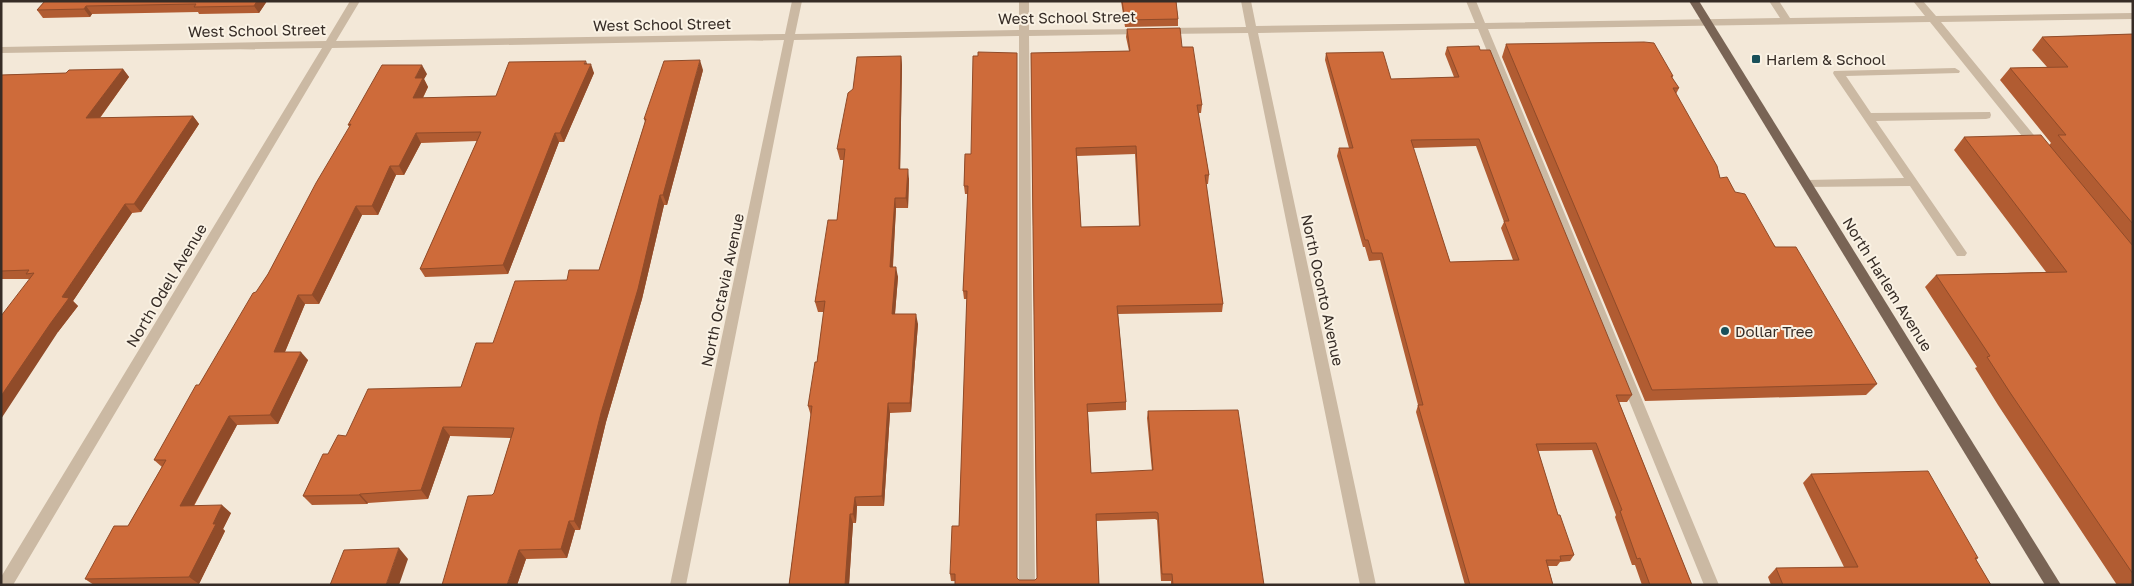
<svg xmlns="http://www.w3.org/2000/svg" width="2134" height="586" viewBox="0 0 2134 586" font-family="'Golos Text',sans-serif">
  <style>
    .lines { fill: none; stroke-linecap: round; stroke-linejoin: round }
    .minor { fill: #cbb9a3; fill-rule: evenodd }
    .major { fill: #796455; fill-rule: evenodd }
    .wall { fill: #b15c32; fill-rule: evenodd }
    .shaded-wall { fill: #904b29 }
    .building { fill: #ce6b3a; stroke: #904b29; fill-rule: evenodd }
    .poi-dot { fill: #19505a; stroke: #faf2e4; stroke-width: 2 }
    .labels { text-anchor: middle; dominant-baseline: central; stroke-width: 4; stroke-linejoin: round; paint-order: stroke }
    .street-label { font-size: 15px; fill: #362c26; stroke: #faf2e4 }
    .poi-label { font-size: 15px; fill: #362c26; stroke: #faf2e4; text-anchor: start }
  </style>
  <rect width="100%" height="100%" fill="#f3e8d8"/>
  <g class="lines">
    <!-- minor -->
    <path class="minor" d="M350,1H360L336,41L785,34L792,1H802L795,34L1019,30V1H1029V30L1148,29L1149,31L1144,34L1029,36L1035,585H1019V36L794,40L686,585H670L784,40L332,48L13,585H1V577L322,48L1,53V47L326,41Z
      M1241,1H1251L1256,26L1475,23L1466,1H1476L1485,23L1780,18L1769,1H1779L1790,18L1925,16L1913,1H1923L1936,16L2133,13V19L1941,22L2042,145L2044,148L2038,152L2034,151L1930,22L1488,29L1719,585H1704L1478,29L1258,33L1376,585H1360L1248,33L1164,34L1159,31L1164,28L1246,27Z
      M1955,68L1960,71L1959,73L1846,76L1871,113L1990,112L1991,115L1990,118L1986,119L1876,121L1965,250L1967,253L1965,256H1957L1910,186L1803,187L1801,184L1807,180L1904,178L1834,75L1833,73L1834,71Z"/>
    <!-- major -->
    <path class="major" d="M1689,1H1699L2061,585H2045Z"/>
  </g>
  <!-- wall -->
  <path class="wall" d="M45,1H267L259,13L199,14L198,12L92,14L90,17L43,18L37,10Z
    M1121,1H1176L1178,19V26L1125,27Z
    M1127,29L1182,47L1202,105L1201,113H1198L1209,175L1208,184H1206L1223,304L1222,312L1118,314L1126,402V410L1088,412L1091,473L1152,471L1147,418L1148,411L1264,585H1171V581H1161L1157,520L1155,519L1096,521L1099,585L951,581L950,574L959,526L967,299H964L963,291L968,194H965L964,186L965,154L1017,579L1019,580H1035L1037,578L1031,53L1129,51L1126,37ZM1135,154L1139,226L1081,227L1077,156Z
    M2133,34V585H2117L1998,405L1975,368L1977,367L1925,287L1936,275L2046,272L1954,150L1964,137L2049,145L2051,143L2000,80L2010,68L2047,67L2032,50L2042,37Z
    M1506,44L1673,76L1672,78L1679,88L1676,94L1720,178L1735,192L1877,384L1866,395L1645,401L1502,57Z
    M1447,47L1632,395L1627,402H1619L1692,585H1642L1635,565H1632L1615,517L1616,515L1592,450L1538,451L1558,515L1574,555L1570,561L1560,562L1557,566H1548L1553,585H1465L1416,412L1418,405L1380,260L1369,261L1365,247H1363L1337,156L1339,148H1349L1325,60L1326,53L1391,79L1454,77L1445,54ZM1476,146L1504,222L1501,228L1513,260L1450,262L1413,148Z
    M901,56L902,66L900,169L909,179L908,208H896L893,267L898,277L895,314L918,324L911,412L890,413L884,506H857L856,523H853L849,585H789L811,416L808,406L817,362L824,312H818L815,302L837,220L844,160H840L837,149Z
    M587,64L594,73L564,142H559L508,274L425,277L420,269L477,141L421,143L404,175H396L378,215H362L319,304H305L285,352L308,360L278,424L237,425L194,506L231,513L223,529L225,531L199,584L94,585L85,579L128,526L162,467L154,460L199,385L268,274L350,128L348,125L427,74L424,79L428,87L423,98L496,96Z
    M123,69L129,77L100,118L193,116L199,124L141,212L132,213L73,301L78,306L58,332L29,279H1V75L66,73Z
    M703,70L667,205H664L642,299L606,422L580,530H575L567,558L526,559L517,585L492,495L494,493L511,438L450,436L428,499L368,503L367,504L312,505L303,496L328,454L346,436L461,387L493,343L567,280L599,270L645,122L644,119Z
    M1811,474L1978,558L1976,560L1991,585H1771L1768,577L1776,568L1844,567L1803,483Z"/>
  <!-- shaded-wall -->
  <path class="shaded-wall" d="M257,1H267L259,13L254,6Z
    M86,6L92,14L90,17L84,9Z
    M901,56L902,66L900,179L899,169Z
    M700,60L703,70L667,205L663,195Z
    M586,61L589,69L591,64L594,73L564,142L560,133Z
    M422,65L427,74L424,79L428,87L418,107L413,98L415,78Z
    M123,69L129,77L93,127L86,118Z
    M193,116L199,124L141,212L134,204Z
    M416,133L421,143L404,175L399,166Z
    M555,133L559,142L508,274L503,265Z
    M390,166L396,175L378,215L372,206Z
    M908,169L909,179L908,208L906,198Z
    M660,195L664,205L642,299L606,422L580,530L574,521L601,413Z
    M895,198L896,208L892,277L890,267Z
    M125,204L132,213L73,301L78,306L58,332L1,419V396L62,297Z
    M356,206L362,215L319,304L312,295Z
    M896,267L898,277L894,325L892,314Z
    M298,295L305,304L281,361L274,352Z
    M916,314L918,324L911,412L910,403Z
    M301,352L308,360L278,424L270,415Z
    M888,403L890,413L884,506L882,496Z
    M229,416L237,425L189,514L180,506Z
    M443,427L450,436L428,499L421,490Z
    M360,494L368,503L367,504L359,495Z
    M855,497L857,506L856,523L853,514Z
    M222,505L231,513L223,529L225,531L199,584L189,577L213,524Z
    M850,514L853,523L849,585H845Z
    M569,521L575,530L567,558L561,549Z
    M399,548L408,559L399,585H386Z
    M519,550L526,559L517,585H507Z"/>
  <!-- building -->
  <path class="building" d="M45,1H257L254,6L194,7L196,4L86,6L84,9L37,10Z
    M1122,1H1176L1178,19L1125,20Z
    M1180,28L1182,47H1193L1202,105H1197L1209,175H1205L1223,304L1117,306L1126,402L1087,404L1091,473L1153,470L1148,411L1238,410L1264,585H1173L1172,574H1162L1158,513L1156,512L1096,514L1099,585H955V574H950L952,526H959L967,291H963L968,186H964L965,154H971L973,56H978V52L1017,53V578L1019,580H1035L1037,578L1031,53L1130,51L1127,29ZM1136,146L1140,226L1081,227L1076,148Z
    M2133,34V224L2058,135H2066L2010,68L2068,67L2042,37Z
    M1644,42L1654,43L1673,76H1671L1679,88H1673L1717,166L1720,178L1727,177L1735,192L1745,194L1775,247H1796L1877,384L1652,390L1506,44Z
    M1479,46L1480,50H1490L1632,395H1616L1692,585H1650L1640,558L1637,559L1620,511L1622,510L1596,443L1536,444L1558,515H1560L1574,555L1560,556L1561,560H1546L1553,585H1470L1418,405H1423L1382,253H1372L1368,240H1365L1339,148H1353L1326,53L1383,52L1391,79L1459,77L1447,47ZM1479,139L1509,221H1504L1519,260L1450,262L1411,140Z
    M901,56L899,169H908L906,198H895L890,267H896L892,314H916L910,403H888L882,496L855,497L853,514H850L845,585H789L812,406H808L815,362H817L825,301L815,302L828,220H837L845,149H837L848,93L853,89L857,57Z
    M700,60L663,195H660L638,289L601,413L574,521H569L561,549L519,550L507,585H442L468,496L492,495L494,493L514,428L443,427L421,490L360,494L359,495L303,496L323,454H328L338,435L346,436L368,389L461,387L476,343H493L515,281L567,280L569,270H599L646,119H644L664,61Z
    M586,61L584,64H591L560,133H555L503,265L420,269L481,132L416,133L399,166H390L372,206H356L312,295H298L274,352H301L270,415L229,416L180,506L222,505L213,524H216L189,577L85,579L114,526H128L166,460H154L196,385H199L253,293L256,292L268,274L316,183L351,124L348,125L382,65H422L415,78H423L413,98L496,96L509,62Z
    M123,69L86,118L193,116L134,204H125L62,297L69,298L50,324L1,396V316L34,273L26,274L29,270L1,271V75L66,73L69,70Z
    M2041,135L2133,246V574L2011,394L1987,357L1990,356L1936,275L2067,272L1964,137Z
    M1928,471L1978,558H1975L1991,585H1783L1776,568L1858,567L1811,474Z
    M399,548L386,585H330L344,550Z"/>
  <!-- markers -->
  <g class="poi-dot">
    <rect x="1751" y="54" width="10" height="10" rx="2.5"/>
    <circle cx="1725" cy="331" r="5"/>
  </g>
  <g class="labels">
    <!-- street labels -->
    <g class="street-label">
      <text transform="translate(1067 17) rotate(-1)">West School Street</text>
      <text transform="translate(662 24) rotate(-1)">West School Street</text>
      <text transform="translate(257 30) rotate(-1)">West School Street</text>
      <text transform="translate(1888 284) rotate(58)">North Harlem Avenue</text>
      <text transform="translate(166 285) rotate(-59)">North Odell Avenue</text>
      <text transform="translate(722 290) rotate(-78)">North Octavia Avenue</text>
      <text transform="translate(1323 290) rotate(78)">North Oconto Avenue</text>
    </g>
    <!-- poi labels -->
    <g class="poi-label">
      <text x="1766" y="59">Harlem &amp; School</text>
      <text x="1735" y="331">Dollar Tree</text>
    </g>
  </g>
  <!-- border -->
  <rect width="2134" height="586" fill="none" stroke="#362c26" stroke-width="5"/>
</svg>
